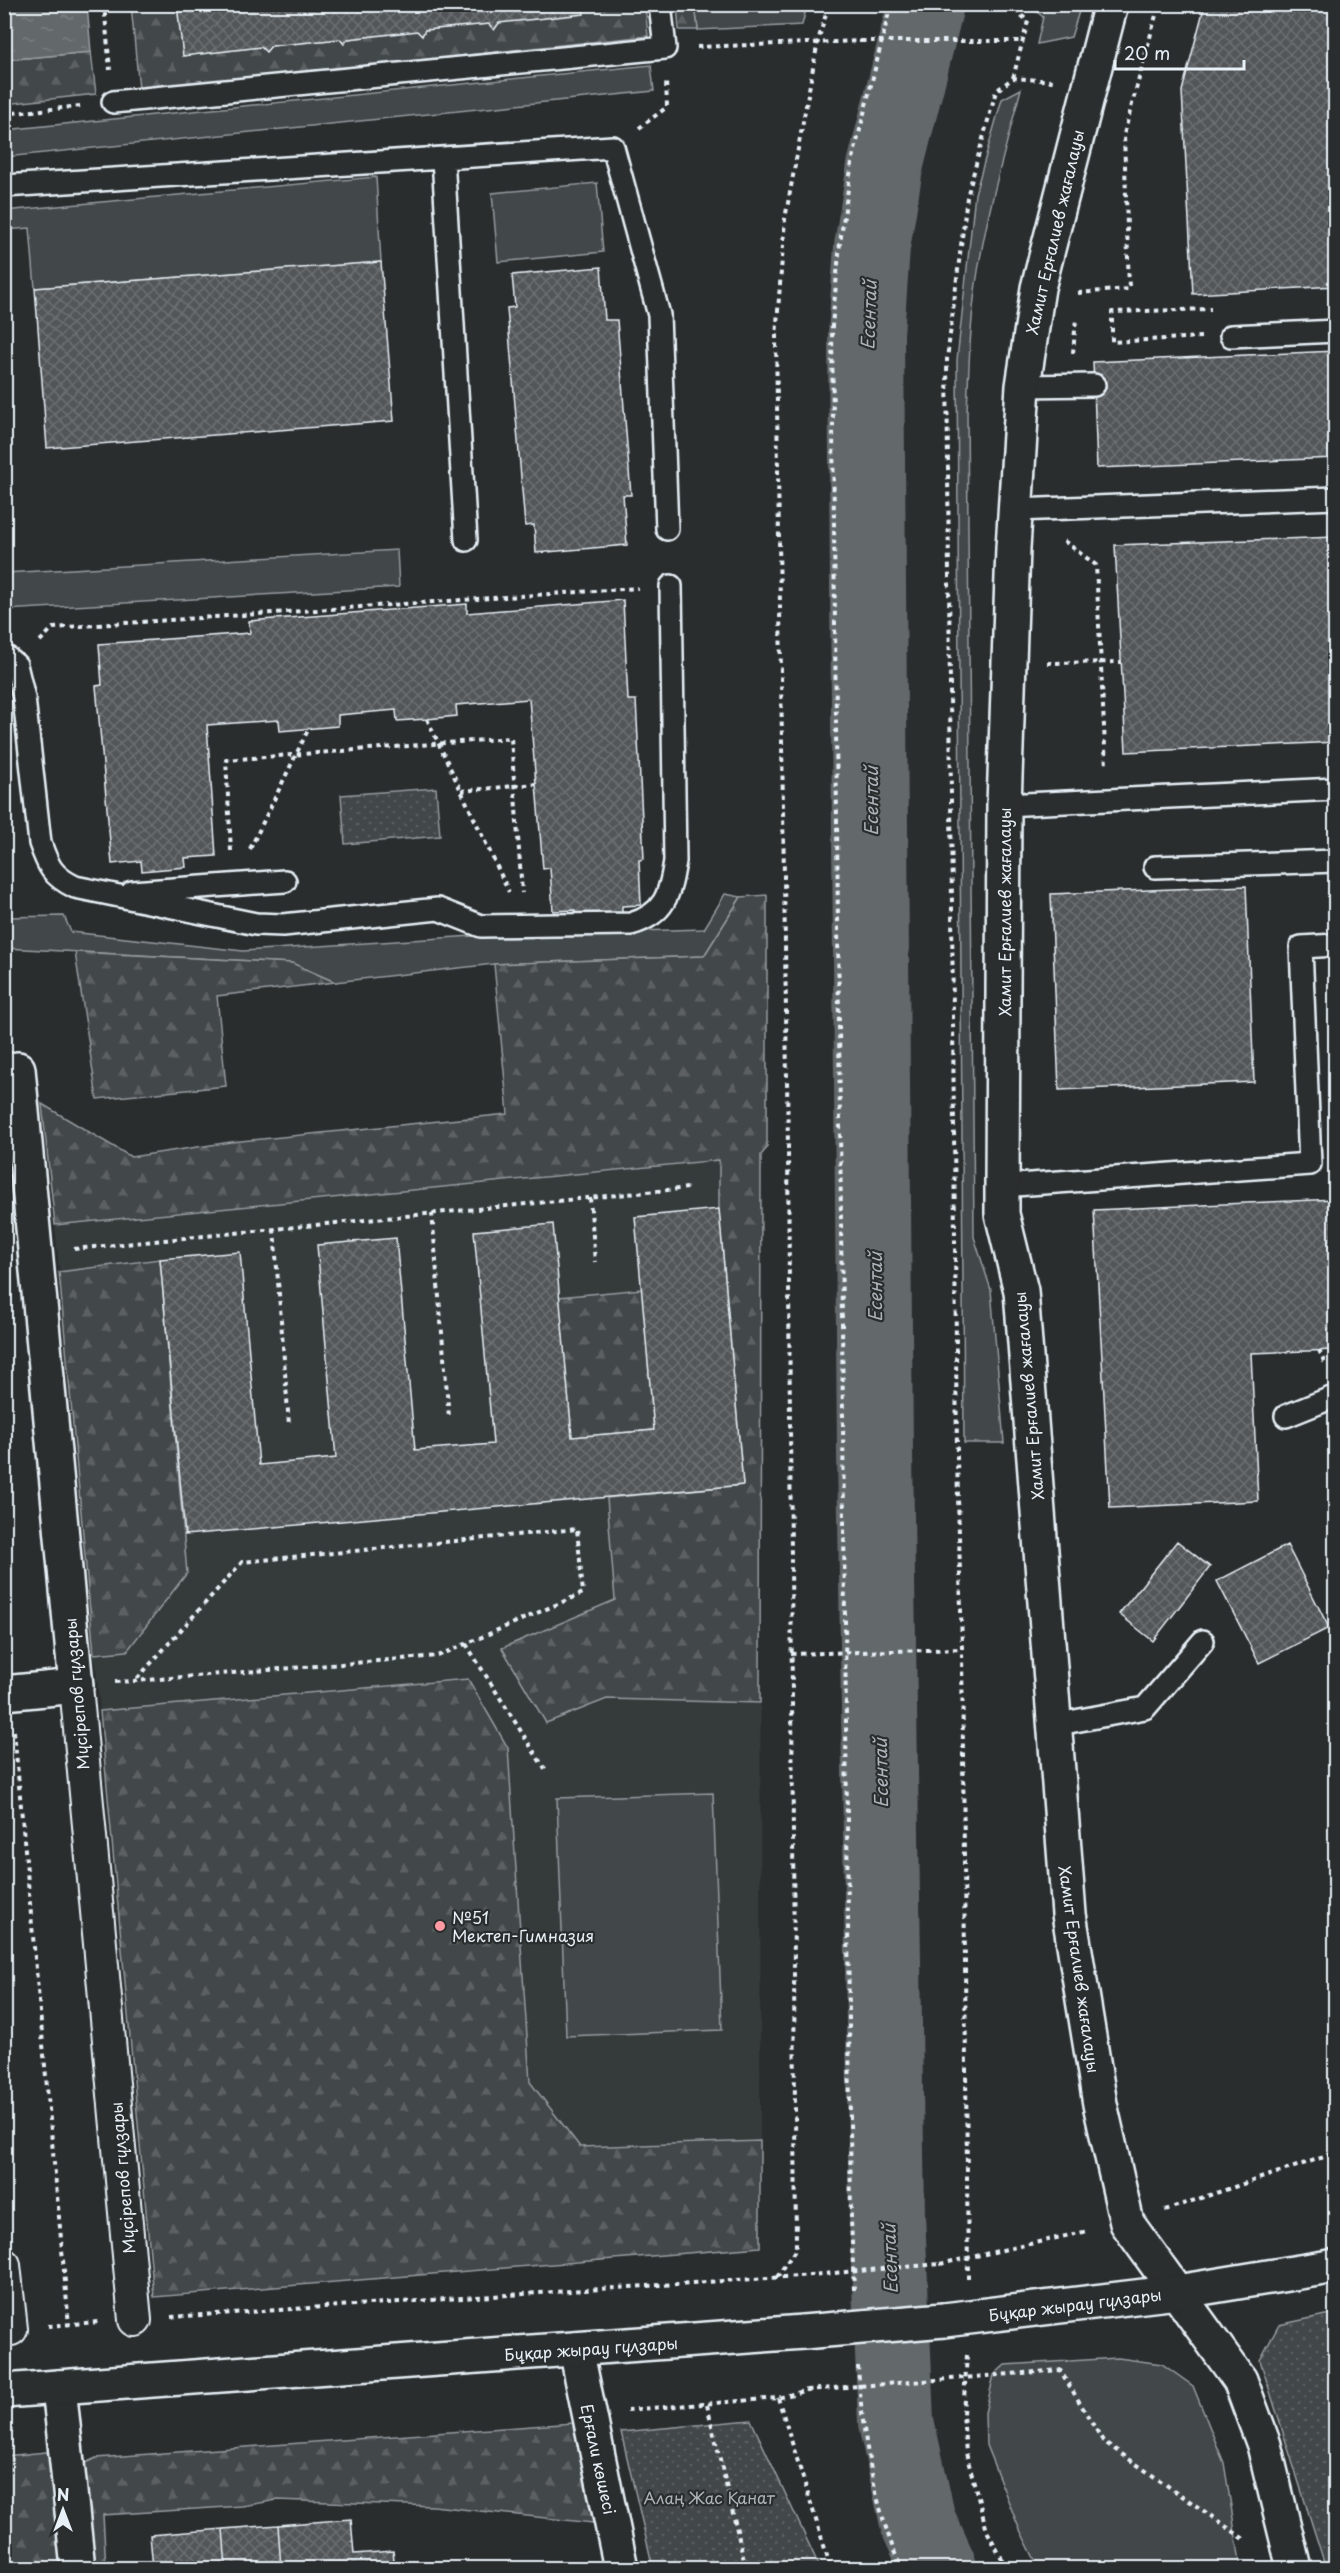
<svg xmlns="http://www.w3.org/2000/svg" width="1340" height="2573" viewBox="0 0 1340 2573" font-family="'Playpen Sans',sans-serif">
  <style>
    .built { fill: #363a3b }
    .green { fill: #424648; stroke: #959ca0; stroke-width: 1.5 }
    .forest { fill: url(#forest-firs); stroke: #959ca0; stroke-width: 1.5 }
    .park { fill: url(#park-dots); stroke: #959ca0; stroke-width: 1.5 }
    .water { fill: url(#water-ripples); stroke: #989fa3; stroke-width: 1.5 }
    .lines { fill: none; stroke-linecap: round; stroke-linejoin: round }
    .river { stroke: #63686b; stroke-width: 76 }
    .building { fill: url(#building-cross-hatch); stroke: #e8f1f8; stroke-width: 1.5 }
    .service-casing { stroke: #e8f1f8; stroke-width: 26 }
    .pedestrian-casing { stroke: #e8f1f8; stroke-width: 36 }
    .minor-casing { stroke: #e8f1f8; stroke-width: 38 }
    .tertiary-casing { stroke: #e8f1f8; stroke-width: 38 }
    .path { stroke: #e8f1f8; stroke-width: 4; stroke-dasharray: 4.5 4.5; stroke-linecap: butt }
    .service { stroke: #2a2d2e; stroke-width: 21 }
    .pedestrian { stroke: #2a2d2e; stroke-width: 32 }
    .minor { stroke: #2a2d2e; stroke-width: 33 }
    .tertiary { stroke: #2a2d2e; stroke-width: 33 }
    .tertiary-bridge-casing { stroke: #e8f1f8; stroke-width: 38; stroke-linecap: butt }
    .path-bridge { stroke: #e8f1f8; stroke-width: 4; stroke-dasharray: 4.5 4.5; stroke-linecap: butt }
    .tertiary-bridge { stroke: #2a2d2e; stroke-width: 33 }
    .poi-dot { fill: #ff9aa2; stroke: #2a2d2e; stroke-width: 2 }
    .labels { text-anchor: middle; dominant-baseline: central; stroke-width: 4.5; stroke-linejoin: round; paint-order: stroke }
    .street-label { font-size: 16px; fill: #e8f1f8; stroke: #2a2d2e }
    .poi-label { font-size: 16px; fill: #e8f1f8; stroke: #2a2d2e; text-anchor: start }
    .park-label { font-size: 16px; fill: #aeb5ba; stroke: #2a2d2e }
    .water-label { font-size: 18px; font-style: italic; fill: #acb3b9; stroke: #2a2d2e }
  </style>
  <defs>
    <pattern id="forest-firs" width="22" height="20" patternUnits="userSpaceOnUse" patternTransform="scale(1.5)"><rect width="22" height="20" fill="#424648"/><path d="M5 1l3.5 6h-7zM16 11l3.5 6h-7z" fill="#5d6163"/></pattern>
    <pattern id="park-dots" width="8" height="8" patternUnits="userSpaceOnUse" patternTransform="scale(1.5)"><rect width="8" height="8" fill="#424648"/><path d="M2 2h.1M6 6h.1" fill="none" stroke="#5d6163" stroke-width="1.8" stroke-linecap="round"/></pattern>
    <pattern id="water-ripples" width="26" height="14" patternUnits="userSpaceOnUse" patternTransform="scale(1.5)"><rect width="26" height="14" fill="#63686b"/><path d="M2 4q2-2 4 0t4 0M15 11q2-2 4 0t4 0" fill="none" stroke="#797e81"/></pattern>
    <pattern id="building-cross-hatch" width="8" height="8" patternUnits="userSpaceOnUse" patternTransform="scale(1.5)"><rect width="8" height="8" fill="#535759"/><path d="M0 0l8 8M0 8l8-8" fill="none" stroke="#6c7072"/></pattern>
  </defs>
  <rect width="100%" height="100%" fill="#2a2d2e"/>
  <filter id="ink" filterUnits="userSpaceOnUse"><feTurbulence type="fractalNoise" baseFrequency=".0167" numOctaves="2"/><feDisplacementMap in="SourceGraphic" scale="12" xChannelSelector="R" yChannelSelector="G"/><feConvolveMatrix kernelMatrix="1 2 1 2 8 2 1 2 1" color-interpolation-filters="sRGB"/></filter>
  <g filter="url(#ink)">
    <!-- built -->
    <path class="built" d="M761,1155L760,2247L154,2297L55,1225Z"/>
    <!-- green -->
    <path class="green" d="M695,5H807L802,25L698,30Z
      M1029,5H1081L1071,37L1037,44L1043,17Z
      M651,65L654,91L5,157V130Z
      M1021,89C1005,149 988,209 978,271C970,318 969,365 967,412L974,1237L991,1290L1004,1443H964L957,360L975,194L1002,99Z
      M376,177L381,262L35,288L30,228L5,230L4,211Z
      M597,183L603,252L498,262L492,193Z
      M397,550L399,587L5,610V573Z
      M725,894L741,897L704,956L494,964L335,982L291,963L5,948L4,917L64,916L71,932L243,951L473,936L704,929Z
      M713,1793L722,2030L566,2036L557,1798Z
      M1118,2358L1162,2364L1193,2386L1224,2463L1241,2568H1039L1019,2528L986,2445L985,2413L994,2375L1005,2365Z"/>
    <!-- forest -->
    <path class="forest" d="M583,4L645,5L648,36L139,89L131,5H177L183,56L261,47L266,52L271,46L340,39L344,44L348,39L417,31L422,36L425,30L489,24L494,30L499,23Z
      M677,5H695L698,30H679Z
      M91,52L96,94L5,104V60Z
      M767,895V1148L761,1155L760,1703L607,1699L546,1723L502,1648L615,1600L607,1498L743,1485L719,1209V1160L55,1225L42,1104L131,1157L231,1142L508,1114L494,964L704,956L741,897Z
      M75,952L292,963L335,982L217,996L226,1086L97,1099Z
      M160,1259L187,1573L127,1651L94,1654L59,1272Z
      M642,1289L654,1430L572,1437L559,1297Z
      M468,1679L508,1748L530,2082L580,2147L760,2141V2247L154,2297L100,1711Z
      M573,2423L593,2523L433,2506L277,2500L242,2506L103,2515L106,2568H93L83,2464L96,2458Z
      M67,2450L78,2568H5V2456Z"/>
    <!-- park -->
    <path class="park" d="M436,788L440,836L345,844L341,795Z
      M1335,2313L1336,2568H1326L1260,2360L1279,2325Z
      M751,2420L820,2568H653L621,2432Z"/>
    <!-- water -->
    <path class="water" d="M5,4L87,5L91,52L5,60Z"/>
    <g class="lines">
      <!-- river -->
      <path class="river" d="M926,4L885,167L872,247L866,334L875,1453L887,2215L896,2422L918,2522L939,2568"/>
    </g>
    <!-- building -->
    <path class="building" d="M177,4H583L584,14L499,23L494,30L489,24L425,30L422,36L417,31L348,39L344,44L340,39L271,46L266,52L261,47L183,56Z
      M1205,4H1336V286L1193,294L1182,91Z
      M381,262L394,421L47,448L35,288Z
      M601,267L605,320H617L631,495H623L627,545L536,553L534,525L525,526L507,308L515,307L512,275Z
      M1336,351V458L1097,468L1093,362Z
      M1336,537V742L1126,752L1115,545Z
      M623,600L628,700H636L644,859L639,860L641,905L622,906V914L576,917L575,910L553,911L550,868L543,869L529,699L456,705L457,716L427,719L397,721L396,710L338,715V726L280,731L279,720L207,725L216,856L185,858L186,867L142,871L141,861L112,864L96,686L102,685L99,644L250,633L249,621L467,604V613Z
      M1246,886L1254,1082L1059,1090L1051,894Z
      M1331,963H1336V1055Z
      M1336,1199V1350L1251,1353L1258,1501L1110,1508L1094,1210Z
      M719,1209L743,1485L185,1535L160,1259L240,1252L259,1465L336,1458L317,1245L396,1238L415,1450L493,1444L474,1231L553,1224L572,1437L654,1430L635,1217Z
      M1177,1541L1210,1567L1153,1641L1119,1614Z
      M1287,1545L1329,1628L1259,1663L1217,1581Z
      M351,2519L354,2554L393,2551L395,2568H281L278,2525Z
      M278,2525L281,2568H226L223,2529Z
      M223,2529L226,2568H153L150,2535Z"/>
    <g class="lines">
      <defs>
        <path id="service" d="M113,102L665,48L660,4
          M443,158L466,540
          M4,186L613,147L659,315L667,529
          M1231,336L1336,331
          M1023,386L1094,385
          M1015,510L1336,498
          M4,655L16,665L24,698L40,843C48,866 52,876 75,887L256,924L283,925L438,909L481,926L631,924C665,914 670,894 675,861L671,586
          M1004,805L1336,789
          M1155,867L1336,861
          M132,892L285,881
          M1002,1186L1310,1164L1301,947L1336,945
          M1286,1416L1336,1396
          M1053,1725L1145,1708L1203,1641"/>
        <path id="pedestrian" d="M76,1686L135,2320
          M4,2265L11,2329"/>
        <path id="minor" d="M1111,4L1038,288L1023,386L1013,548L1004,805L1002,1186V1214L1021,1291L1069,1914L1100,2104L1127,2223L1240,2380L1264,2445L1294,2568
          M4,1693L76,1686L18,1069
          M576,2349L621,2568
          M59,2387L78,2568"/>
        <path id="tertiary" d="M944,2320L1177,2292L1336,2266
          M4,2391L803,2332"/>
      </defs>
      <!-- service casing -->
      <use href="#service" class="service-casing"/>
      <!-- pedestrian casing -->
      <use href="#pedestrian" class="pedestrian-casing"/>
      <!-- minor casing -->
      <use href="#minor" class="minor-casing"/>
      <!-- tertiary casing -->
      <use href="#tertiary" class="tertiary-casing"/>
      <!-- path -->
      <path class="path" d="M104,4L110,70
        M697,47L861,41
        M1013,78L1028,21L1015,10L1017,4
        M4,114L81,106
        M639,128L667,107L666,80
        M1078,293L1129,289L1124,134L1159,4
        M1201,337L1112,342V312L1211,309
        M1073,353L1076,319
        M1064,541L1096,565L1106,767
        M40,641L53,628L638,588
        M1047,663L1121,662
        M427,719L509,892
        M461,791L536,784
        M250,849L309,728
        M231,851L226,760L511,738L522,893
        M590,1198L595,1262
        M432,1213L449,1417
        M274,1229L289,1425
        M74,1249L688,1188
        M1319,1350L1326,1366
        M4,1634L7,1655
        M466,1644L546,1771
        M115,1682L135,1681L438,1656L583,1593L577,1529L242,1562L135,1681
        M14,1731L69,2325
        M1165,2210L1336,2153
        M940,2264L1088,2231
        M777,2277L796,2249L788,1147L776,337L785,219L818,41L829,4
        M968,2279L962,1649L957,1459L947,359L967,197L996,91L1013,78L1053,81
        M854,2290L851,2220L832,326L840,243L852,162L891,4
        M171,2317L799,2276
        M48,2326L98,2322
        M967,2355L963,2414L966,2453L987,2531L1007,2568
        M858,2366C862,2434 874,2506 901,2568
        M950,2379L1060,2370L1103,2441L1247,2541
        M778,2398L831,2568
        M707,2405L746,2568
        M627,2410L778,2398L807,2390"/>
      <!-- service -->
      <use href="#service" class="service"/>
      <!-- pedestrian -->
      <use href="#pedestrian" class="pedestrian"/>
      <!-- minor -->
      <use href="#minor" class="minor"/>
      <!-- tertiary -->
      <use href="#tertiary" class="tertiary"/>
      <defs>
        <path id="tertiary-bridge" d="M803,2332L944,2320"/>
      </defs>
      <!-- tertiary-bridge casing -->
      <use href="#tertiary-bridge" class="tertiary-bridge-casing"/>
      <!-- path-bridge -->
      <path class="path-bridge" d="M861,41H1023
        M791,1654L962,1649
        M799,2276L940,2264
        M807,2390L950,2379"/>
      <!-- tertiary-bridge -->
      <use href="#tertiary-bridge" class="tertiary-bridge"/>
    </g>
  </g>
  <!-- markers -->
  <circle class="poi-dot" cx="440" cy="1926" r="6"/>
  <g class="labels">
    <!-- street labels -->
    <g class="street-label">
      <text transform="translate(1054 232) rotate(-77)">Хамит Ерғалиев жағалауы</text>
      <text transform="translate(1004 912) rotate(-90)">Хамит Ерғалиев жағалауы</text>
      <text transform="translate(1028 1396) rotate(-95)">Хамит Ерғалиев жағалауы</text>
      <text transform="translate(76 1694) rotate(-95)">Мүсірепов гүлзары</text>
      <text transform="translate(1080 1969) rotate(82)">Хамит Ерғалиев жағалауы</text>
      <text transform="translate(122 2178) rotate(-95)">Мүсірепов гүлзары</text>
      <text transform="translate(1075 2304) rotate(-7)">Бұқар жырау гүлзары</text>
      <text transform="translate(591 2348) rotate(-4)">Бұқар жырау гүлзары</text>
      <text transform="translate(599 2459) rotate(78)">Ерғали көшесі</text>
    </g>
    <!-- poi labels -->
    <g class="poi-label">
      <text x="452" y="1917">№51<tspan x="452" dy="18">Мектеп-Гимназия</tspan></text>
    </g>
    <!-- park labels -->
    <g class="park-label">
      <text x="709" y="2497">Алаң Жас Қанат</text>
    </g>
    <!-- water labels -->
    <g class="water-label">
      <text transform="translate(868 315) rotate(-88)">Есентай</text>
      <text transform="translate(870 801) rotate(-90)">Есентай</text>
      <text transform="translate(874 1287) rotate(-90)">Есентай</text>
      <text transform="translate(880 1773) rotate(-91)">Есентай</text>
      <text transform="translate(889 2259) rotate(-92)">Есентай</text>
    </g>
  </g>
  <!-- margin -->
  <rect width="1340" height="2573" fill="none" stroke="#2a2d2e" stroke-width="24"/>
  <rect x="12" y="12" width="1316" height="2549" fill="none" stroke="#e8f1f8" stroke-width="2" filter="url(#ink)"/>
  <!-- north arrow -->
  <g transform="translate(63 2510)" stroke="#2a2d2e" stroke-width="4.5" paint-order="stroke">
  <path d="M0-4.5L10 22L0 15L-10 22Z" fill="#e8f1f8"/>
  <text y="-9" font-size="16" font-weight="bold" text-anchor="middle" fill="#e8f1f8">N</text>
  </g>
  <!-- scale -->
  <path d="M1115 60v9h129v-9" fill="none" stroke="#e8f1f8" stroke-width="3"/>
  <text x="1124" y="60" font-size="18" fill="#e8f1f8" stroke="#2a2d2e" stroke-width="4.5" paint-order="stroke">20 m</text>
</svg>
